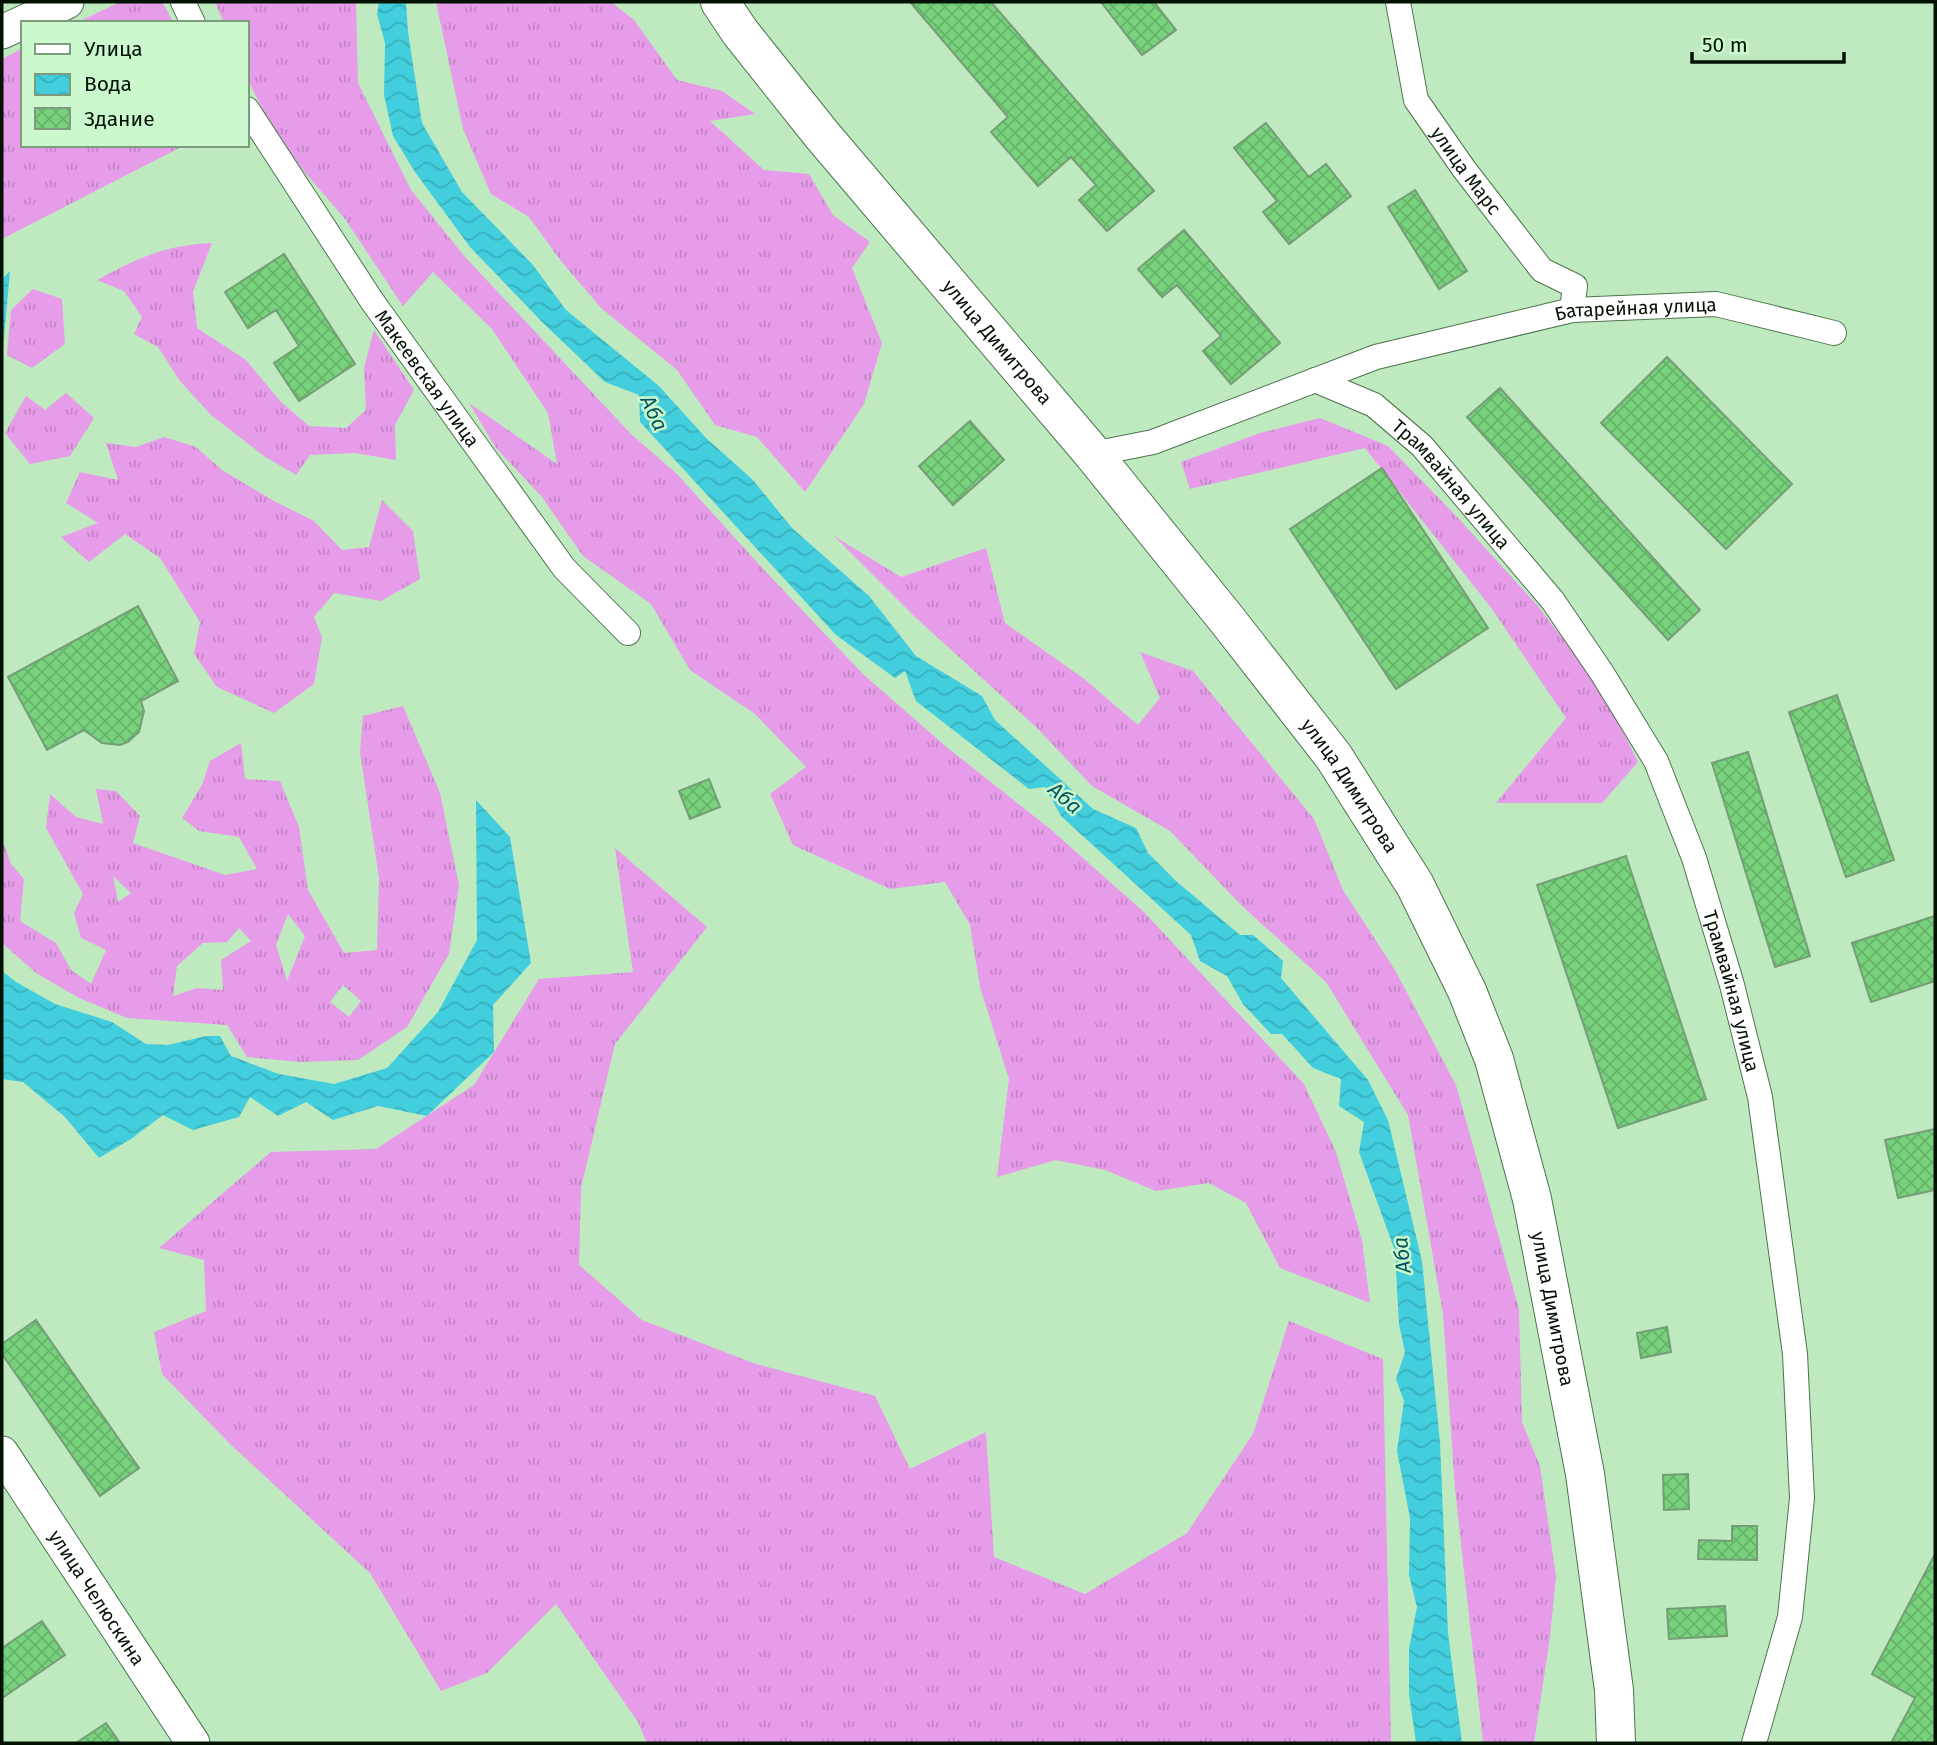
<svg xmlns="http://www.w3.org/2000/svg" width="1937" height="1745" viewBox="0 0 1937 1745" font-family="'Fira Sans',sans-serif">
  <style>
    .grass { fill: url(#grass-tufts); fill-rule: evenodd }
    .water { fill: url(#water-waves) }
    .building { fill: url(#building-cross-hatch); stroke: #759d76; stroke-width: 2 }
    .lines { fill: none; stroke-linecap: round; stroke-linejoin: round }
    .street-casing { stroke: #4c734d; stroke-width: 26 }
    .secondary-casing { stroke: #4c734d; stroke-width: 35 }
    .primary-casing { stroke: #4c734d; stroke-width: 40 }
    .street { stroke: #fff; stroke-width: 24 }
    .secondary { stroke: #fff; stroke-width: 33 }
    .primary { stroke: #fff; stroke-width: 38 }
    .labels { text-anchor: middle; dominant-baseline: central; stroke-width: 5; stroke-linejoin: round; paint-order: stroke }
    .street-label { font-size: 19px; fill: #041204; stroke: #ccf8cd }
    .water-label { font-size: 21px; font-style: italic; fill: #00565e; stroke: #ccf8cd }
  </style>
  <defs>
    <pattern id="grass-tufts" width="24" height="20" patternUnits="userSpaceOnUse" patternTransform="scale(1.75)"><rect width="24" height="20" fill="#e69ce9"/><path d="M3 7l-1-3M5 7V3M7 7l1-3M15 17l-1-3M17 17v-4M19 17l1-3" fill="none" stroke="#c485c6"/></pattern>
    <pattern id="water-waves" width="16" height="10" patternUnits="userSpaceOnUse" patternTransform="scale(1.75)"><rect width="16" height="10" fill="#42cedd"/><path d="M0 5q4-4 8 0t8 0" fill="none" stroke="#38b0bc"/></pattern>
    <pattern id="building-cross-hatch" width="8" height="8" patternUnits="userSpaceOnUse" patternTransform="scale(1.75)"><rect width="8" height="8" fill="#78d27d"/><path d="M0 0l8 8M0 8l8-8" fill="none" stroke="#66b36a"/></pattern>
  </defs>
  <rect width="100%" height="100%" fill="#bfeac0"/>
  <!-- grass -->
  <path class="grass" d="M120,2H162L174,23H76Z
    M215,2H356L358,83L411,190L465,257L631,434L677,474L765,571L863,674L949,749L1049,828L1144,912L1304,1084L1336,1152L1362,1240L1370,1303L1280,1268L1246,1203L1209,1183L1156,1191L1105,1170L1056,1160L997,1177L1009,1079L980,987L970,925L945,882L890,889L793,845L770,794L806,767L755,714L690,670L651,604L583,556L542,497L496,448L469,403L557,464L548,413L492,329L433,272L403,306L345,219L279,142L247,78V23H224Z
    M436,2H611L634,20L677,80L722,91L755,114L710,121L764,170L809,174L833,215L870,242L852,268L882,343L864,404L805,492L757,437L715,425L677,370L601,308L561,261L529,217L491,194L463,129Z
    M23,48V145H185L2,239V59Z
    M212,243L193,292L197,328L246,360L280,401L309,426L346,428L366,410L364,368L374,330L414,390L395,425L396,460L355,453L310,455L296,475L264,456L211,415L180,381L158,347L134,334L142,317L124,291L97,280C138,258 165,245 212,243Z
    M33,289L62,299L65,344L32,368L7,355L11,310Z
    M66,393L94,418L70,456L30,464L5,433L26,396L45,410Z
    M1320,418L1388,446L1458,518L1537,605L1601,688L1638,762L1602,803H1496L1566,718L1492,609L1365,448L1190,489L1181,462L1260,433Z
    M164,437L196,447L222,470L274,501L314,521L342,550L369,547L382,500L413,531L420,579L381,601L334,593L314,617L322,637L314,684L274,713L217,687L194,654L200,622L160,558L125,534L89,562L61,537L98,523L66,503L80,472L118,480L106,443L136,447Z
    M834,536L901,577L986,548L1005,623L1083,678L1138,725L1160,698L1140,652L1193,671L1314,819L1343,890L1395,970L1456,1085L1519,1309L1522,1422L1540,1466L1556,1576L1550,1637L1534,1743H1483L1455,1489L1443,1314L1408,1115L1326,982L1242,906L1170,831L1092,786L1036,727L915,617Z
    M403,706L440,793L459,885L449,954L407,1027L358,1060L300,1062L247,1057L227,1025L127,1018L79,998L36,973L2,943V839L11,864L24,879L20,921L56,943L71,970L91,984L106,950L81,938L74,913L83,894L46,828L50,794L76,817L103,824L96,789L116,791L140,816L133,843L225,875L257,869L239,837L199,831L182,818L202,785L210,761L241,743L245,779L280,781L299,827L308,890L344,953L377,950L379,878L360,752L363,716ZM113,876L131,893L118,902V901ZM288,914L305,936L287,981L276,945ZM239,928L251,941L221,960L223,990L197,988L173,996L177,966L203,943L227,942ZM343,985L361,1001L349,1017L330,1002Z
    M615,848L707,927L615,1044L581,1188L579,1265L642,1320L753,1363L875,1396L910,1469L986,1432L994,1557L1085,1594L1187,1533L1253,1434L1289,1321L1383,1359L1391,1743H647L638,1722L556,1604L487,1673L441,1691L370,1573L230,1444L162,1374L154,1332L206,1311L204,1260L159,1248L271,1152L376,1149L474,1085L539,979L633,972Z"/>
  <!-- water -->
  <path class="water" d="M379,2H406L408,32L422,123L462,192L533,265L566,310L659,386L706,438L753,480L792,528L869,596L916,656L982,696L995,720L1093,809L1136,828L1148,853L1176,881L1240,935H1253L1283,961L1281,978L1368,1080L1388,1120L1422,1261L1440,1442L1448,1633L1462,1743H1416L1409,1694V1649L1417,1607L1409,1575L1410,1518L1397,1451L1404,1401L1396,1379L1405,1352L1399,1324L1395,1251L1359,1152L1364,1122L1339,1106L1341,1079L1313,1068L1282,1034H1271L1243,1004L1227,976L1200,961L1191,935L1061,816L1045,787L1029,789L916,701L905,671L895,678L836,635L640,422L639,395L605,382L544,324L470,247L415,172L393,136L384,95L385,43L377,14Z
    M10,271L2,359V279Z
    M476,800L510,837L531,963L493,1005L494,1052L427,1116L378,1106L333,1120L306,1102L278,1116L250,1097L239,1117L193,1130L163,1115L131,1139L99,1158L65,1117L23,1082L2,1079V971L16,982L55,1004L112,1022L146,1044L168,1045L206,1036H220L231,1056L279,1074L334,1084L387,1068L438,1012L477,940Z"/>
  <!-- building -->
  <path class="building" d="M910,2H991L1154,191L1107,231L1079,200L1096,185L1071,157L1038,186L991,132L1008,117Z
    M1101,2H1154L1176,30L1142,55Z
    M1266,123L1309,177L1326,164L1351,196L1289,244L1263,212L1277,201L1234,148Z
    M1415,190L1467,271L1439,289L1388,207Z
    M1184,230L1280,343L1231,384L1203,351L1221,336L1177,285L1162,297L1138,269Z
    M284,254L355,364L299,401L274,363L299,346L276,310L248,328L225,292Z
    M1667,357L1792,484L1726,549L1601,423Z
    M1500,388L1700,610L1668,640L1467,417Z
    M970,421L1004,460L953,505L919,466Z
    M1382,468L1488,628L1396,689L1290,529Z
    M138,606L178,681L141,701L144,711L139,732L128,742L120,745L102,743L84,730L47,750L8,677Z
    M1837,695L1894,860L1846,877L1789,712Z
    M1748,752L1810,956L1775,967L1712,763Z
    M709,779L720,807L690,819L679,791Z
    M1626,856L1706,1099L1618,1128L1537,885Z
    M1935,916V981L1871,1002L1852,943Z
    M1935,1129V1190L1898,1198L1885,1140Z
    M36,1320L139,1468L100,1496L2,1354V1344Z
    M1667,1327L1671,1352L1641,1358L1637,1333Z
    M1688,1474L1689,1509L1664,1510L1663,1475Z
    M1732,1526H1757V1560L1698,1559L1699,1540L1732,1541Z
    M1935,1554V1743H1891L1915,1698L1872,1674Z
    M1725,1606L1727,1636L1669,1639L1667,1609Z
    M42,1621L65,1655L2,1698V1648Z
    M106,1723L120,1743H76Z"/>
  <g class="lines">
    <defs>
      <g id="street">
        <path d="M183,2L193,23"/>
        <path id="s1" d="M1398,2L1416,100L1464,169L1542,270L1575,286L1572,310"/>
        <path id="s2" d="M247,109L372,301L564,568L628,633"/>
        <path id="s3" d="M1315,380L1374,405L1422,446L1553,601L1602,673L1656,761L1694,858L1732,985L1760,1097L1795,1354L1802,1498L1790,1617L1754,1743"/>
        <path id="s4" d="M1093,454L1153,442L1376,357L1572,310L1716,304L1834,333"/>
      </g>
      <g id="secondary">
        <path d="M2,32L67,2"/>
        <path id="s5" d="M2,1453L193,1743"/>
      </g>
      <g id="primary">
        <path id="s6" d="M720,2L740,32L822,135L1093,454L1228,621L1334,757L1415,885L1467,991L1494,1059L1532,1199L1585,1474L1614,1690L1616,1743"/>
      </g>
    </defs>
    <!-- street casing -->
    <use href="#street" class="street-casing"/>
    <!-- secondary casing -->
    <use href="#secondary" class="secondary-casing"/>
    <!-- primary casing -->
    <use href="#primary" class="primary-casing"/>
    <!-- street -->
    <use href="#street" class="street"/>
    <!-- secondary -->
    <use href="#secondary" class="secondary"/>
    <!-- primary -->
    <use href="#primary" class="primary"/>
  </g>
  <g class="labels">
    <!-- street labels -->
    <g class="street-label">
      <text stroke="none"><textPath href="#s1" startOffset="186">улица Марс</textPath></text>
      <text stroke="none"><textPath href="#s4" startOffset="565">Батарейная улица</textPath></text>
      <text stroke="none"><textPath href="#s6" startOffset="439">улица Димитрова</textPath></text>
      <text stroke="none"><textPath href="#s2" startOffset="324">Макеевская улица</textPath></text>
      <text stroke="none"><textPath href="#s3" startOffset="175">Трамвайная улица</textPath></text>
      <text stroke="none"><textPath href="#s6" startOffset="1006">улица Димитрова</textPath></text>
      <text stroke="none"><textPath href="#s3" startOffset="763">Трамвайная улица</textPath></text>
      <text stroke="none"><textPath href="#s6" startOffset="1573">улица Димитрова</textPath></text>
      <text stroke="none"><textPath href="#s5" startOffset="173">улица Челюскина</textPath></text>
    </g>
    <!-- water labels -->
    <g class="water-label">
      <text transform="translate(654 413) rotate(65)">Аба</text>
      <text transform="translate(1065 798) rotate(41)">Аба</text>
      <text transform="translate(1402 1255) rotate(-96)">Аба</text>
    </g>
  </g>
  <!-- border -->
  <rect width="1937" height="1745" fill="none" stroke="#041204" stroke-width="7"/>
  <!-- legend -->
  <rect x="21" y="21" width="228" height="126" fill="#ccf8cd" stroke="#7c9c7d" stroke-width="2"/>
  <rect x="35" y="44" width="35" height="10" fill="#ffffff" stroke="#7c9c7d" stroke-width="2"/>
  <text x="84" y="56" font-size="21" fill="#041204">Улица</text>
  <rect x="35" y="74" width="35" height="21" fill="url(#water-waves)" stroke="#7c9c7d" stroke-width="2"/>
  <text x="84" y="91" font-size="21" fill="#041204">Вода</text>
  <rect x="35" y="108" width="35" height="21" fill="url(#building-cross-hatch)" stroke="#7c9c7d" stroke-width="2"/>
  <text x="84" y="126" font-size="21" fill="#041204">Здание</text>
  <!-- scale -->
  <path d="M1692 52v10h152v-10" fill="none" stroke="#041204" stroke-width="3.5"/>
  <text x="1702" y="52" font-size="21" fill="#041204" stroke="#ccf8cd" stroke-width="5" paint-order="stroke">50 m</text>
</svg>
